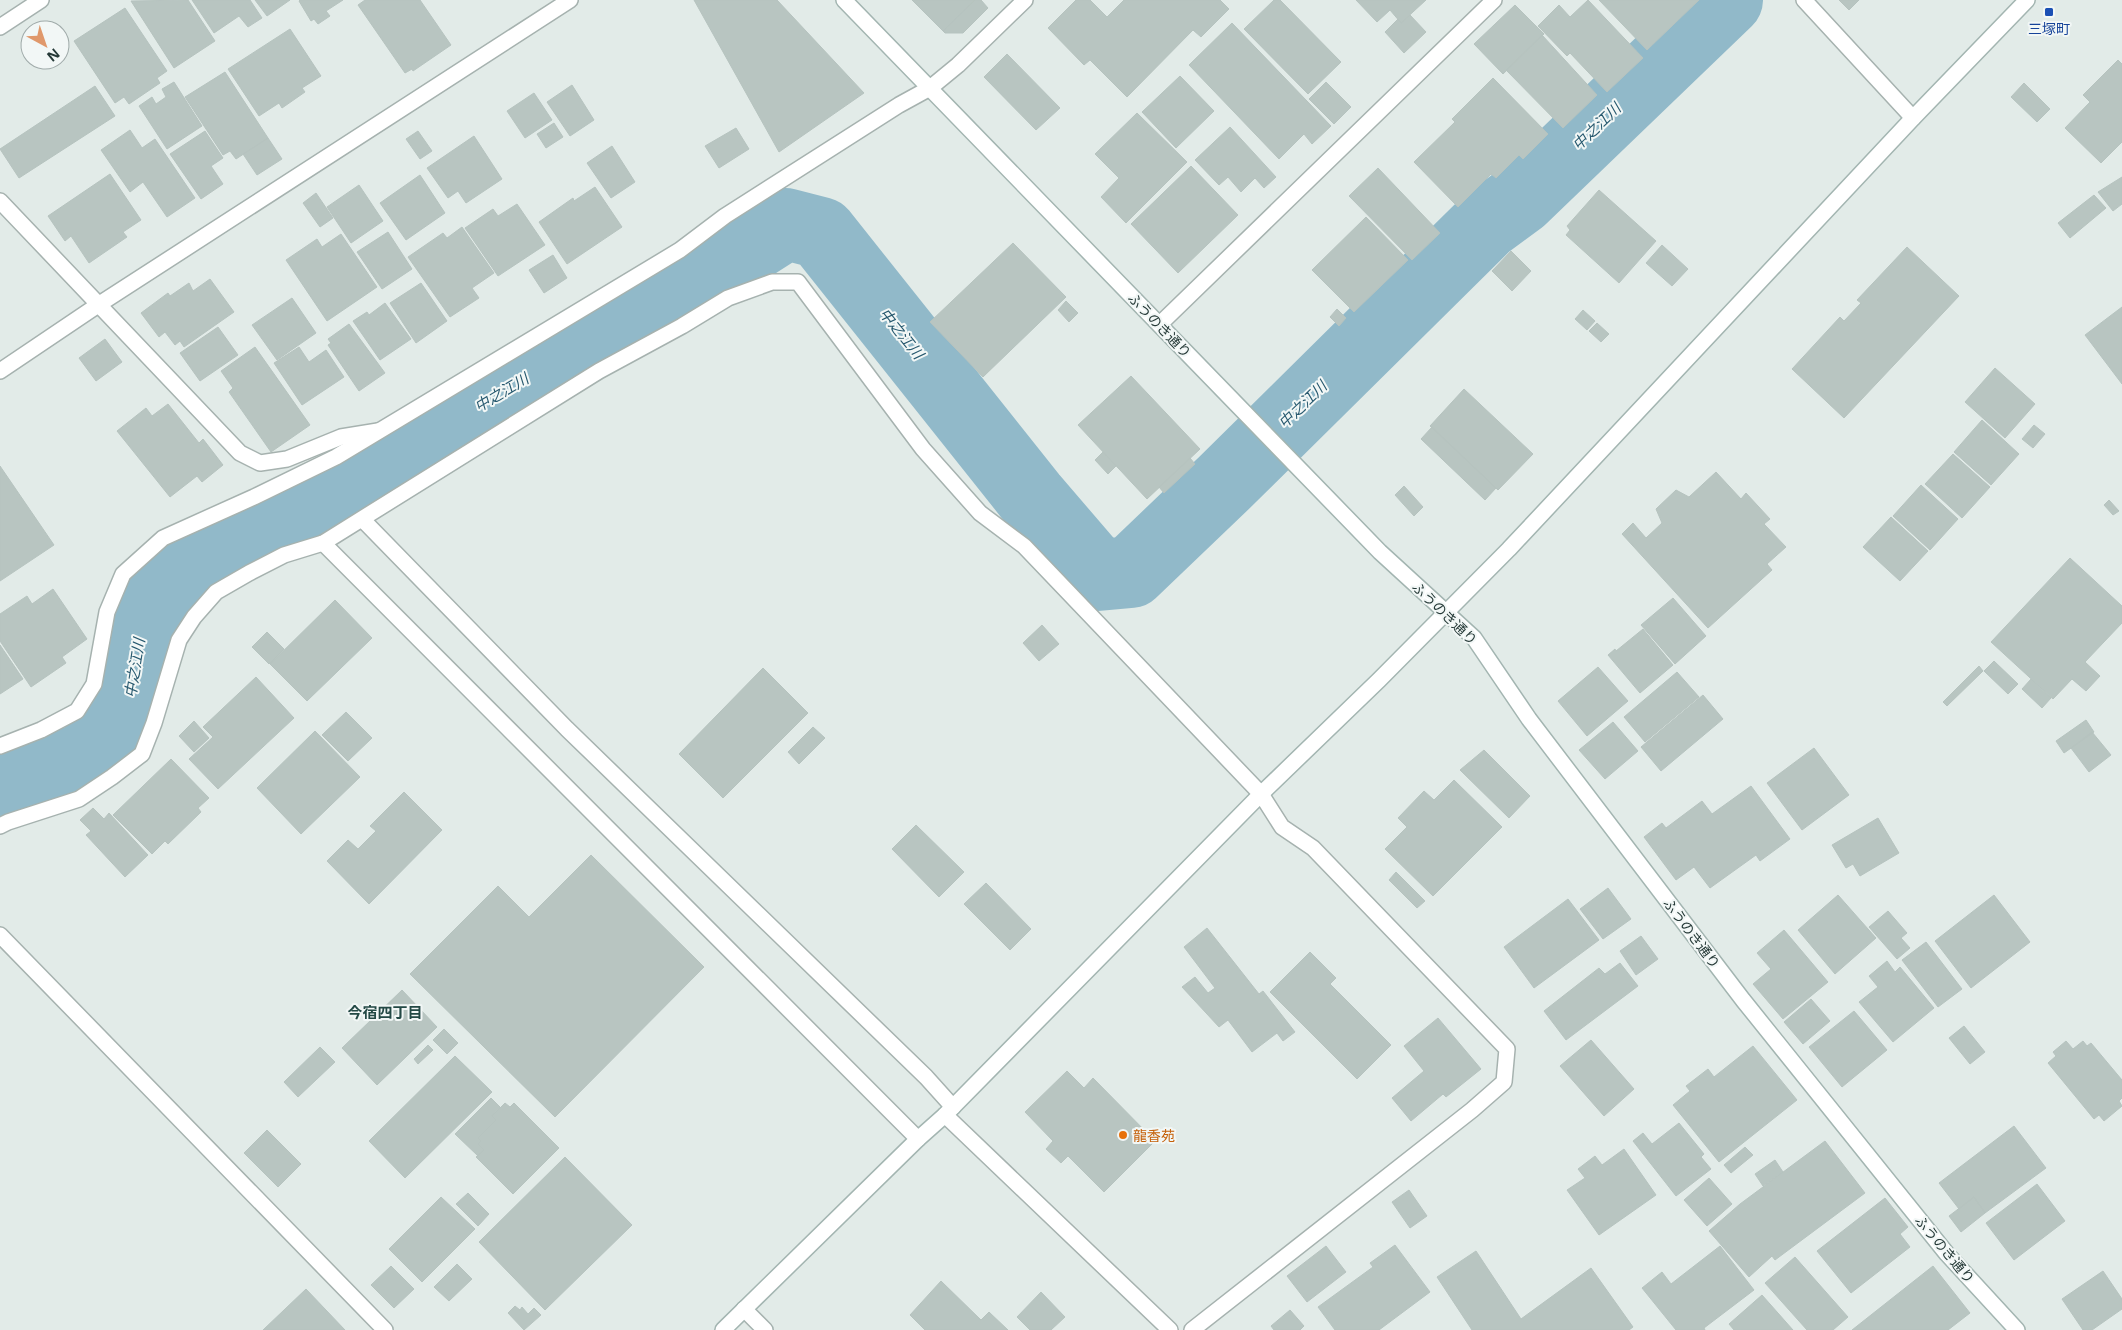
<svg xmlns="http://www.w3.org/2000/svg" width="2122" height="1330" viewBox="0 0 2122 1330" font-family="'Noto Sans','Noto Sans JP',sans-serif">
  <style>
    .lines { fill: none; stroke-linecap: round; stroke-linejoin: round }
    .river { stroke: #91b9c9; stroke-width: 72 }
    .building { fill: #b8c5c1; stroke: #b6c3bf }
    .lane-casing { stroke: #a6b2af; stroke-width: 18 }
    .street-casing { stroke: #a6b2af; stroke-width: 18 }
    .secondary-casing { stroke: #a3b5b1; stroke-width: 18 }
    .lane { stroke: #fff; stroke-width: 15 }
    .street { stroke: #fff; stroke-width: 15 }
    .secondary { stroke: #fff; stroke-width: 15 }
    .transit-dot { fill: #1a4fb4; stroke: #f2f7f6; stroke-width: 2 }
    .food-dot { fill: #e8710a; stroke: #f2f7f6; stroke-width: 2 }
    .labels { text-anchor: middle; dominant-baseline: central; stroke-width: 4; stroke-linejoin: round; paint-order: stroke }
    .transit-label { font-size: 14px; fill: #164399; stroke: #f2f7f6 }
    .street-label { font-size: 14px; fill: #253937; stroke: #f2f7f6 }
    .food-label { font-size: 14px; fill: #c56008; stroke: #f2f7f6; text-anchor: start }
    .water-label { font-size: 15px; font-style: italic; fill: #26586e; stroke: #f2f7f6 }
    .neighbourhood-label { font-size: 15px; font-weight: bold; fill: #234945; stroke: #f2f7f6 }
  </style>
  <rect width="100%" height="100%" fill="#e2ebe8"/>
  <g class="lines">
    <!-- river -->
    <path class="river" d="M0,788L83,759L113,734L128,706L136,639L155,595L194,562L326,496L661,297L700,279L786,224L821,233L1031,497L1098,575L1131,572L1224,483L1486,224L1520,199L1727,0"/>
  </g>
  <!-- building -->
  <path class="building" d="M188,0L215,41L174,68L131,1Z
    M192,0H250L262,18L248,27L239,16L214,33Z
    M255,0H290L267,16Z
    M300,0H343L326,11L330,16L318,24L314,19L311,21L299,1Z
    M365,0H420L451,45L413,71L412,69L405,73L358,5Z
    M694,0H777L864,93L779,152Z
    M912,0H975L943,31Z
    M975,0H981L988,8L963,33H945L943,31Z
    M1076,0H1090L1107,17L1124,0H1220L1229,9L1201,37L1193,30L1127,97L1090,60L1084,65L1048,28Z
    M1274,0H1280L1341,62L1308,94L1244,29Z
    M1356,0H1426L1401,23L1390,10L1377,22Z
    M1588,0L1643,58L1607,92L1570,53L1567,56L1538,26L1559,5L1570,17Z
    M1599,0H1699L1647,50Z
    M1839,0H1859L1849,10Z
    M1515,5L1544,34L1503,74L1474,44Z
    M125,8L167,71L157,78L160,83L129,104L124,97L115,103L74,41Z
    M1410,15L1426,32L1404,53L1385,32L1398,19L1401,23Z
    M1232,23L1331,126L1312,144L1304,134L1279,159L1189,65Z
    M290,29L321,76L302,88L305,92L282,108L279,103L259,116L228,69Z
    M1542,35L1597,95L1563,128L1506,70Z
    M1007,54L1060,108L1036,130L984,77Z
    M2118,60L2122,64V142L2101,163L2065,128L2090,102L2083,95Z
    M225,72L268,138L236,159L230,151L223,155L185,97Z
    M1180,76L1214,111L1176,148L1142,112Z
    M1493,78L1548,134L1523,159L1519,155L1496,178L1491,174L1458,207L1414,162L1455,122L1452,119Z
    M174,82L202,126L167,149L139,106L152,97L156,104L166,97L162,89Z
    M1326,82L1351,107L1334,124L1309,99Z
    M2024,83L2050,109L2037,122L2011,97Z
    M572,85L594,120L570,136L547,102Z
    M95,86L115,116L19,178L0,149Z
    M534,93L552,120L525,138L507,111Z
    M1137,113L1187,162L1126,223L1101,197L1119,178L1095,154Z
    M554,123L563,137L546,148L537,134Z
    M1230,127L1276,177L1264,188L1255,178L1241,192L1228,177L1219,185L1195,160Z
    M736,128L749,149L719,168L705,146Z
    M130,130L142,148L155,139L195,198L167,217L143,182L130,192L101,150Z
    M205,131L223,158L211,166L223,184L201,199L170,154Z
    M418,131L432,151L420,159L406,139Z
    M474,136L502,179L466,203L458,191L448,198L427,168Z
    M268,138L282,159L257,175L243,154Z
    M612,146L635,182L611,198L587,163Z
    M1191,166L1238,215L1178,273L1131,224Z
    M1378,168L1440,233L1412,260L1349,196Z
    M110,174L141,220L123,232L127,237L89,263L71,236L65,241L48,216Z
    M420,175L445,213L406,240L380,203Z
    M2122,177V204L2113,211L2098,192Z
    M359,185L383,221L351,243L327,207Z
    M595,187L622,227L567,264L539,222L573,198L574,201Z
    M1599,190L1656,241L1619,283L1566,235L1570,230L1567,226Z
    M316,193L333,218L320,227L303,203Z
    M2094,195L2106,208L2070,238L2058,223Z
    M517,204L545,245L498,276L465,228L493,209L498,216Z
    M1366,217L1408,260L1354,312L1312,270Z
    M462,227L494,273L472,288L479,298L450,317L408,257L443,233L447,238Z
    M388,232L412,269L382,289L357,252Z
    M341,234L377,287L327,321L286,260L317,239L322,247Z
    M1013,243L1066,297L983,377L930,322Z
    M1662,245L1688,269L1672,286L1646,263Z
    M1907,247L1959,296L1844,418L1792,369L1840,317L1844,321L1861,303L1857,300Z
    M1511,251L1531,271L1512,291L1492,271Z
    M553,255L567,278L544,293L529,270Z
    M210,279L234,312L184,347L180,341L175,345L165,332L159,337L141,313L168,293L170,296L189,283L193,291Z
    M421,283L447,321L416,343L390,303Z
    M292,298L316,333L277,360L252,325Z
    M1066,301L1078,313L1069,322L1058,310Z
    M385,303L411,339L380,360L353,321L367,312L369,315Z
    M2122,307V384L2085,335Z
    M1337,309L1346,318L1339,326L1330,317Z
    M1583,310L1595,321L1587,330L1575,319Z
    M1597,323L1609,334L1601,342L1589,331Z
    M349,324L385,373L359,391L328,345L331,343L328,339Z
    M218,327L238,355L200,381L180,353Z
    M105,339L122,362L96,381L79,358Z
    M255,347L310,425L271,452L229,392L233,388L221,371Z
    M299,347L309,362L326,350L344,377L302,405L274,363Z
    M1995,368L2035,404L2005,438L1965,402Z
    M1131,376L1200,449L1147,499L1078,425Z
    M1464,389L1533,454L1498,490L1430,426Z
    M168,404L199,443L203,439L223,465L202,482L197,476L170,497L117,431L146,408L152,416Z
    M1982,420L2019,454L1991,485L1954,452Z
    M2034,425L2045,434L2033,448L2022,439Z
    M1432,427L1496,488L1485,500L1421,439Z
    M1103,452L1116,466L1108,474L1095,460Z
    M1953,454L1990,487L1962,518L1925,484Z
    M1190,458L1195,464L1164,493L1159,487Z
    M0,466L54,545L0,581Z
    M1716,472L1741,499L1746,493L1770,519L1764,524L1786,547L1767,564L1772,570L1708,628L1622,534L1633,523L1646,538L1662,523L1656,509L1676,490L1689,497Z
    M1921,485L1958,519L1930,550L1893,516Z
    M1404,486L1423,507L1414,516L1395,495Z
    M2109,500L2119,511L2113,515L2104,505Z
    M1891,517L1928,551L1900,581L1863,547Z
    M2070,558L2122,606V623L2085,662L2100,676L2086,691L2072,679L2053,699L1991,642Z
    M53,589L87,639L62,657L66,663L31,687L0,641V614L27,596L32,604Z
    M1673,598L1706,636L1675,664L1641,625Z
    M335,600L372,638L307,701L270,664Z
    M1042,625L1059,644L1039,661L1023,643Z
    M1643,629L1673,665L1640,693L1608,655L1615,649L1616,651Z
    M267,632L284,649L269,664L252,647Z
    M0,645L23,679L0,694Z
    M1994,661L2018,684L2008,694L1984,671Z
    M1979,666L1983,671L1947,706L1943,702Z
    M1598,667L1628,701L1587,736L1558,701Z
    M763,668L808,713L723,798L679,754Z
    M1677,672L1699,697L1645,742L1624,717Z
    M256,677L294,718L218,789L189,759L213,737L203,727Z
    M2031,679L2051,698L2042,708L2022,689Z
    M1703,695L1723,719L1661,771L1641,747Z
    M346,712L372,738L348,761L322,735Z
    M2086,720L2094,732L2064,753L2056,741Z
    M194,721L209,738L194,752L179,736Z
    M1613,722L1638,751L1605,779L1579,750Z
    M813,727L825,738L799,764L788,752Z
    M315,731L360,777L301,834L257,788Z
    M2092,732L2111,755L2089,772L2071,748Z
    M1814,748L1849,795L1802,830L1767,783Z
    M1484,750L1530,796L1509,818L1460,770Z
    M171,759L209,798L198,808L201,812L168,844L165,841L152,854L113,815Z
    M1454,780L1502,827L1433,896L1385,849L1407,827L1398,818L1424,791L1434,800Z
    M1751,786L1790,839L1760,861L1756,855L1710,888L1694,867L1676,880L1644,837L1662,823L1666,828L1702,801L1712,814Z
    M404,792L442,830L369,904L327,861L348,840L358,849L376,831L370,826Z
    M93,808L104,819L109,813L148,855L125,877L86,835L91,831L80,820Z
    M1878,818L1899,853L1860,876L1853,864L1846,868L1832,845Z
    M916,825L964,872L939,897L892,849Z
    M591,855L704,967L555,1117L410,974L498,886L529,917Z
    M1396,872L1425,901L1417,908L1389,880Z
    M986,883L1031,929L1010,950L964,904Z
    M1608,888L1631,919L1603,939L1580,909Z
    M1838,895L1876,938L1835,974L1798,930Z
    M1994,895L2030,942L1971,988L1935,941Z
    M1568,899L1599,940L1534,988L1504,947Z
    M1888,911L1907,933L1901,938L1910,948L1897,959L1869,927Z
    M1207,928L1259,994L1263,991L1295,1032L1283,1041L1277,1033L1252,1052L1228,1020L1219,1027L1182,987L1195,977L1208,993L1215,988L1184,947Z
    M1784,930L1828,982L1783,1019L1753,984L1771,969L1757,953Z
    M1641,936L1658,959L1636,975L1620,951Z
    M1926,942L1962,989L1938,1007L1902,960Z
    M1310,952L1336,978L1330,984L1391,1045L1357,1079L1270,992Z
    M1887,961L1895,972L1900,967L1934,1008L1893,1042L1859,1002L1878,987L1869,976Z
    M1620,963L1638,986L1566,1040L1544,1011L1599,968L1605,974Z
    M402,990L437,1027L377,1085L342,1048Z
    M1811,999L1830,1021L1803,1044L1784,1022Z
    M1854,1011L1887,1050L1842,1087L1809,1047Z
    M1438,1018L1481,1069L1446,1097L1443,1094L1411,1121L1392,1098L1424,1071L1404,1046Z
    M1964,1026L1985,1052L1970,1064L1949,1038Z
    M444,1029L458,1043L447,1054L433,1040Z
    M1591,1040L1634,1089L1604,1116L1560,1066Z
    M2066,1041L2073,1049L2083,1041L2087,1046L2091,1043L2122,1080V1098L2119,1101L2122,1106L2104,1121L2099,1115L2094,1119L2048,1063L2056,1056L2053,1052Z
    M428,1045L433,1050L418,1064L414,1059Z
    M1753,1046L1797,1100L1719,1162L1673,1105L1690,1091L1686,1086L1708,1069L1714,1077Z
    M320,1047L335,1062L298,1097L284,1082Z
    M455,1056L492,1092L405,1178L369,1141Z
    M1067,1071L1084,1088L1093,1078L1155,1141L1104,1192L1068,1156L1061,1163L1046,1149L1053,1141L1025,1112Z
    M491,1098L500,1107L492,1116L496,1120L478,1138L481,1141L478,1144L484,1150L478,1156L455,1134Z
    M505,1103L510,1107L514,1103L559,1148L513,1194L476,1157L484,1150L478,1144L481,1141L478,1138L496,1120L492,1116Z
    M1679,1123L1704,1154L1701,1157L1711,1169L1676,1196L1633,1141L1643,1133L1652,1144Z
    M2014,1126L2046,1168L1985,1213L1974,1197L1959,1209L1939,1183Z
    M267,1130L301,1164L278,1187L244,1153Z
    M1825,1141L1865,1193L1775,1260L1772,1256L1749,1277L1709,1231L1740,1204Z
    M1745,1147L1753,1155L1731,1173L1724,1165Z
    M1624,1149L1656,1195L1599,1235L1567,1190L1585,1178L1578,1169L1595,1156L1602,1165Z
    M565,1157L632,1225L545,1310L479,1242Z
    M1775,1160L1783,1172L1763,1186L1755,1174Z
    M1709,1178L1732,1204L1707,1226L1684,1200Z
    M2037,1184L2065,1221L2014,1260L1986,1223Z
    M1409,1190L1427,1216L1410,1228L1392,1202Z
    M468,1193L489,1214L478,1226L456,1204Z
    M441,1197L475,1229L422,1282L389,1249Z
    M1974,1197L1985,1213L1961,1232L1949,1216Z
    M1885,1198L1908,1227L1900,1234L1910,1247L1851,1293L1817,1251Z
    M1395,1245L1430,1292L1379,1330H1335L1318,1307L1373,1267L1370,1263Z
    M1326,1246L1346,1272L1307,1302L1287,1276Z
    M1720,1246L1754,1290L1704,1328L1705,1330H1676L1642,1288L1662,1272L1671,1284Z
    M1476,1251L1521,1319L1591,1268L1633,1327L1629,1330H1472L1437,1277Z
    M1795,1257L1848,1317L1833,1330H1807L1765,1283Z
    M457,1264L472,1279L449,1301L434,1287Z
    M391,1266L414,1289L394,1308L371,1285Z
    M1933,1266L1970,1313L1948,1330H1852Z
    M2103,1271L2122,1299V1309L2092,1330H2083L2062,1299Z
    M941,1281L981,1320L989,1312L1008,1330H925L910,1315Z
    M306,1289L345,1330H263Z
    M1041,1292L1065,1317L1051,1330H1030L1017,1317Z
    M1762,1295L1793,1330H1734L1729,1324Z
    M515,1306L520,1310L522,1307L528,1314L534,1308L541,1315L524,1330L508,1313Z
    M1290,1310L1304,1326L1300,1330H1274L1271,1326Z"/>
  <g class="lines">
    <defs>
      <path id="lane" d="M362,519L567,729L926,1077L953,1107
        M0,746L41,730L77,711L94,684L107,612L123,574L163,538L254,497L336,457L680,250L725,216L899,105L930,88L958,65L1025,0
        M0,826L8,822L79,799L112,777L142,754L154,723L179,640L194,617L216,592L249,573L284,555L323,543L599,371L682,326L728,298L772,282H798L923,449L980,513L1024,546L1261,794L1282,827L1313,848L1507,1049L1504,1082L1472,1110L1192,1330"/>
      <path id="street" d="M1804,0L1913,118
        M0,27L41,0
        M0,201L240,453L260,463L287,459L341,437L378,431
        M1160,324L1494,0
        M0,371L98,305L570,0
        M323,543L918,1139
        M0,935L385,1330
        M945,1115L1170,1330
        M744,1309L765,1330"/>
      <path id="secondary" d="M844,0L1380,552L1474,638L1529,719L1743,1000L1947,1254L2017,1330
        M723,1330L918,1139L945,1115L1261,794L1379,680L1509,549L1913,118L2027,0"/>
    </defs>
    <!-- lane casing -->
    <use href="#lane" class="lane-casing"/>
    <!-- street casing -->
    <use href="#street" class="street-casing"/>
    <!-- secondary casing -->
    <use href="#secondary" class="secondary-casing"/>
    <!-- lane -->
    <use href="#lane" class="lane"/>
    <!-- street -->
    <use href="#street" class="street"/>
    <!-- secondary -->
    <use href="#secondary" class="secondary"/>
  </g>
  <!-- markers -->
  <rect class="transit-dot" x="2044" y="7" width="10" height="10" rx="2.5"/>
  <circle class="food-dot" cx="1123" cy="1135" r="5"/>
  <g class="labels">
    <!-- transit labels -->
    <g class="transit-label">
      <text x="2049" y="28">三塚町</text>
    </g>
    <!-- street labels -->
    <g class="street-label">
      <text transform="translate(1160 325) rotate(46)">ふうのき通り</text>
      <text transform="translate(1445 613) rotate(44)">ふうのき通り</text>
      <text transform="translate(1692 933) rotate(53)">ふうのき通り</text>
      <text transform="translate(1945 1249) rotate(50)">ふうのき通り</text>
    </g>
    <!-- food labels -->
    <g class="food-label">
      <text x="1133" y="1135">龍香苑</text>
    </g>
    <!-- water labels -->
    <g class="water-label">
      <text transform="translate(1596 126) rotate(-44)">中之江川</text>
      <text transform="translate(902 333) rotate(51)">中之江川</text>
      <text transform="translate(501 392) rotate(-31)">中之江川</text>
      <text transform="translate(1302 404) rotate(-44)">中之江川</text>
      <text transform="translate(134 668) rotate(-81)">中之江川</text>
    </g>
    <!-- neighbourhood labels -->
    <g class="neighbourhood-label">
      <text x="385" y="1012">今宿四丁目</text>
    </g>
  </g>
  <!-- north arrow -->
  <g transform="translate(45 45) rotate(140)"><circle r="24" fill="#f2f7f6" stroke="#a0abaa"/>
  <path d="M0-4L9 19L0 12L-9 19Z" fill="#e0986b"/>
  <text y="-8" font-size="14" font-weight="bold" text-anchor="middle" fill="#253937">N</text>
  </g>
</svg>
